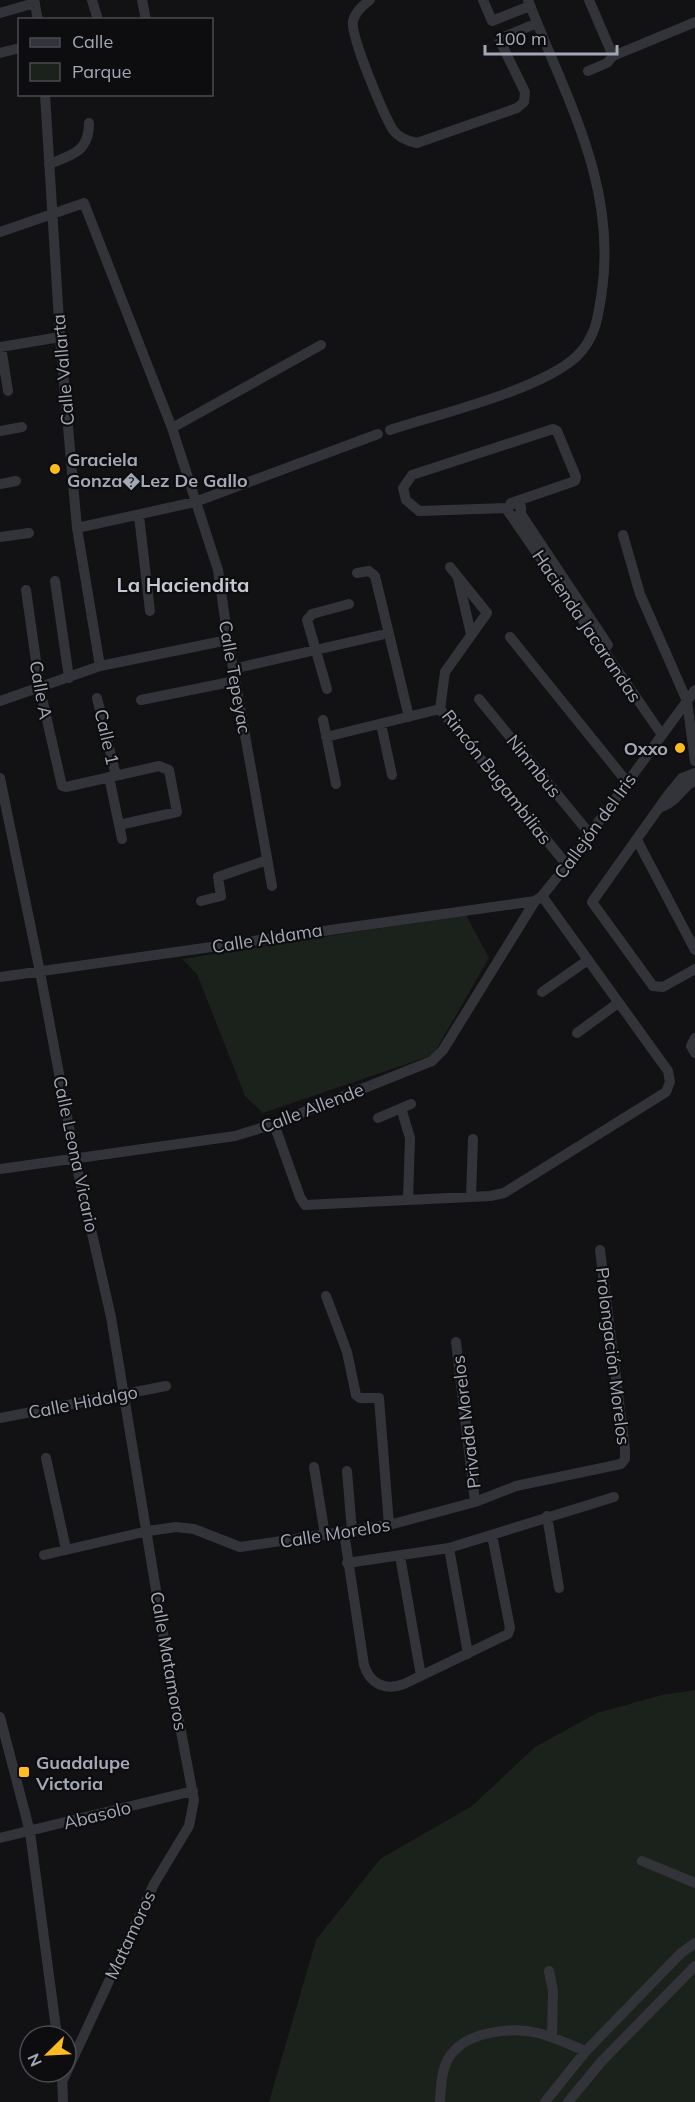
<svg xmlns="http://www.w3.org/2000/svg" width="695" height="2102" viewBox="0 0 695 2102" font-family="Mulish,sans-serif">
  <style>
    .green { fill: #1a221b }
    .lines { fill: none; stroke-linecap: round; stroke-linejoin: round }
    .minor { stroke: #33343a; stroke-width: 10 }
    .poi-dot { fill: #ffbc20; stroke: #0d0d0f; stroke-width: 2 }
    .labels { text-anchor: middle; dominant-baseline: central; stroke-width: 4.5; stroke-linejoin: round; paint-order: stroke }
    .street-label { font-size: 18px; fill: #a2a8b6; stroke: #0d0d0f }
    .poi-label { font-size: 18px; font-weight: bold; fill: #a2a8b6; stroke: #0d0d0f; text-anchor: start }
    .neighbourhood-label { font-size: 20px; font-weight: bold; fill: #c4c7d2; stroke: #0d0d0f }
  </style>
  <rect width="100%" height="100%" fill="#121214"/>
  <!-- green -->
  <path class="green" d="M466,915L489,958L433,1055L263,1113L245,1096L197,974L182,959Z
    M695,1690V2102H269L316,1940L380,1859L472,1806L535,1747L597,1713L662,1695Z"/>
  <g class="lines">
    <!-- minor -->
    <path class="minor" d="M34,0L38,20
      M92,0L98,20
      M142,0L146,20
      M370,0C363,5 355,13 353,21C350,36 384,115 393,130C399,138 407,141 417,143L517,108L524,102L525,92L499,39L537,23
      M483,0L492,21L530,6
      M589,0L613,56
      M0,13L35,3
      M0,53L20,48
      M588,71L607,63L613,56L695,22
      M45,94L60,337L77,528L100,666
      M49,164C73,155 89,151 89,123
      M0,232L84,203L172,428L218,570L228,640L272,886
      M0,347L60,337
      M1,347L8,391
      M172,428L321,345
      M390,430C439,414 540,390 576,357C596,338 598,317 602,291C617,183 565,97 528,0
      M0,431L22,427
      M0,484L16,481
      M507,508L419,511L406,500L403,488L412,475L553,429L557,431L576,477L575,481L511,503L507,510L512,517L518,516L521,512V507L514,503
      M521,514L608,645
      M139,516L150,611
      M512,517L662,735
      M77,528L195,502L378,434
      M623,535L640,594L687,701L695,761
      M0,537L29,533
      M357,573L369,571L375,576L409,717
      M458,578L471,634
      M55,581L69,678
      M26,590L40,689L62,786L66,787L159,766L169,770L177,812L119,825
      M510,637L627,782
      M233,669L381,635
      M327,689L307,620L312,614L349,604
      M97,698L116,776
      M479,699L589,833
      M141,700L235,681
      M0,701L100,666L228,640
      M440,709L567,865
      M440,709L445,672L487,613L450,567
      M323,720L336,784
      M381,724L392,775
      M326,737L440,709
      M695,773L682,778L668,795L592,902L653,986L663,987L695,969
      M109,777L122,839
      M0,778L40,972L75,1159L111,1317L168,1663L194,1800L189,1826L154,1884L63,2080
      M662,807C679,800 681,788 695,780
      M637,840L695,950
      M201,901L221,896L218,877L267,860
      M0,977L535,901
      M542,992L588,960
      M577,1033L618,1003
      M695,1038L691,1046L695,1053
      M401,1108L410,1138L408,1200
      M378,1118L411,1104
      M274,1124L300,1197L305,1205L490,1196L504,1193L666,1092L670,1082L668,1071L542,896
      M0,1169L235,1136L274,1124L432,1061L443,1050L535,901L542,896L567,865L695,690
      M471,1197L473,1139
      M326,1296L347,1352L356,1395L360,1398H379L389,1525
      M456,1342L475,1502
      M0,1418L166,1386
      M46,1458L66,1549
      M314,1467L325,1535
      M347,1471L352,1531
      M547,1516L559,1588
      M344,1532L364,1665C370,1684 385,1691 404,1684L508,1634L510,1628L492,1535
      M449,1548L468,1654
      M44,1555L148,1531L176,1527L194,1529L240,1547L389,1525L475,1502L516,1486L621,1464L625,1459V1449L600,1250
      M400,1556L421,1676
      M347,1563L449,1548L614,1497
      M0,1717L30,1832L57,2036
      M0,1838L193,1791
      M642,1861L695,1883
      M549,1971L553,1991L552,2037
      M62,2075L63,2102
      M440,2102C441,2085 441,2063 455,2050C473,2031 514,2027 538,2033C554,2037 570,2045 586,2051
      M545,2102L586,2051L680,1954L695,1943
      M568,2102L602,2061L695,1966"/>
  </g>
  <!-- markers -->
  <g class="poi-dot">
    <circle cx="55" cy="469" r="6"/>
    <circle cx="680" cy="748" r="6"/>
    <rect x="18" y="1766" width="12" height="12" rx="3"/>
  </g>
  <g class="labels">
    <!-- street labels -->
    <g class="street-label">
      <text transform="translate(63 370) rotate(-95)">Calle Vallarta</text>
      <text transform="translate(587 626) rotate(56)">Hacienda Jacarandas</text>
      <text transform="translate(235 677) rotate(80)">Calle Tepeyac</text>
      <text transform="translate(41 690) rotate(80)">Calle A</text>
      <text transform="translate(107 737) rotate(77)">Calle 1</text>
      <text transform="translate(534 766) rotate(51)">Ninmbus</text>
      <text transform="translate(497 777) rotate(52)">Rincón Bugambilias</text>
      <text transform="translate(595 826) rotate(-54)">Callejón del Iris</text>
      <text transform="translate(267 938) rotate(-9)">Calle Aldama</text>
      <text transform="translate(312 1108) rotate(-21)">Calle Allende</text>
      <text transform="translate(76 1154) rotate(78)">Calle Leona Vicario</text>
      <text transform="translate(613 1356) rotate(83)">Prolongación Morelos</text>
      <text transform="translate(83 1402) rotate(-11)">Calle Hidalgo</text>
      <text transform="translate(466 1422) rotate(-97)">Privada Morelos</text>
      <text transform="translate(335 1533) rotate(-9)">Calle Morelos</text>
      <text transform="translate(169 1661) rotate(80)">Calle Matamoros</text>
      <text transform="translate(97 1815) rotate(-14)">Abasolo</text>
      <text transform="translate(130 1935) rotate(-65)">Matamoros</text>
    </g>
    <!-- poi labels -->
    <g class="poi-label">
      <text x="67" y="459">Graciela<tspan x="67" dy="21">Gonza�Lez De Gallo</tspan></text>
      <text x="668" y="748" text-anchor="end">Oxxo</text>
      <text x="36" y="1762">Guadalupe<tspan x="36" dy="21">Victoria</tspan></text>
    </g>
    <!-- neighbourhood labels -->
    <g class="neighbourhood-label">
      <text x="183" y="584">La Haciendita</text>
    </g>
  </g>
  <!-- legend -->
  <rect x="18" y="18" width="195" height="78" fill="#0d0d0f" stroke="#494b52" stroke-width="1.5"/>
  <rect x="30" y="38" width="30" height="9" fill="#33343a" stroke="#494b52" stroke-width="1.5"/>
  <text x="72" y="48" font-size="18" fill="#a2a8b6">Calle</text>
  <rect x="30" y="63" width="30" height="18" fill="#1a221b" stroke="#494b52" stroke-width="1.5"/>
  <text x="72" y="78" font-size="18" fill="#a2a8b6">Parque</text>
  <!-- north arrow -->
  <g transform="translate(48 2054) rotate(246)"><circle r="28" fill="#0d0d0f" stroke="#494b52" stroke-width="1.5"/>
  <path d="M0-4.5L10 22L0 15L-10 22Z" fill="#ffbc20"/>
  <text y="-9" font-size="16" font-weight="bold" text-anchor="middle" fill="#a2a8b6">N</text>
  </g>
  <!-- scale -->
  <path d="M485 45v9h132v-9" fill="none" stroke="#a2a8b6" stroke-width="3"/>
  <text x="494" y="45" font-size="18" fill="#a2a8b6" stroke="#0d0d0f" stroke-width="4.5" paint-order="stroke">100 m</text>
</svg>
